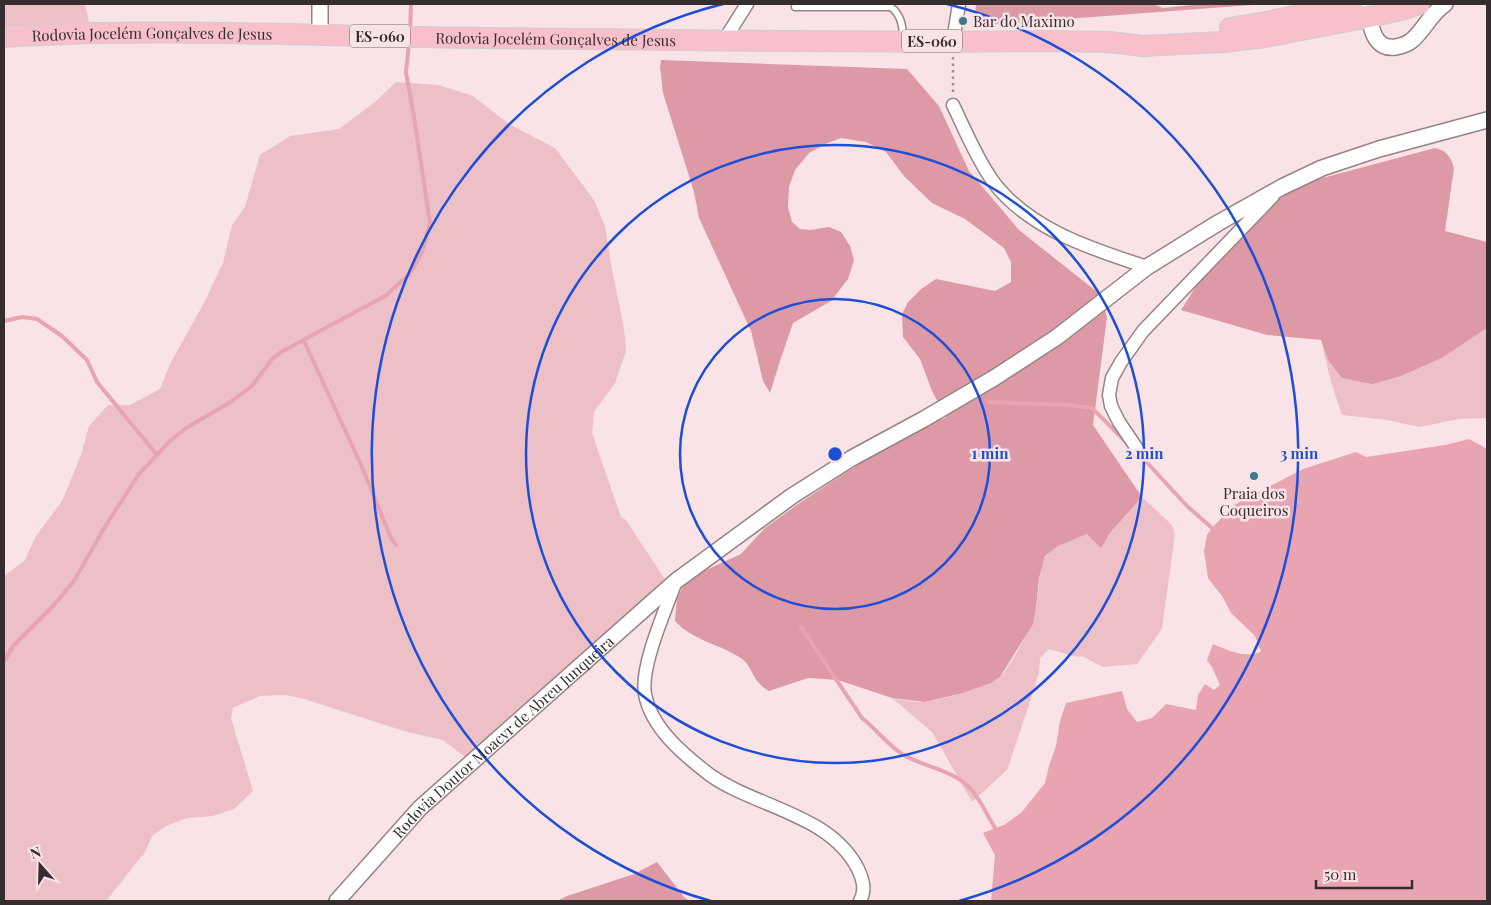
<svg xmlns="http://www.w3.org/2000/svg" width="1491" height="905" viewBox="0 0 1491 905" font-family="'Playfair Display',serif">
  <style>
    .green { fill: #edc0c8 }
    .forest { fill: #dd9aa6 }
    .water { fill: #e8a4b0 }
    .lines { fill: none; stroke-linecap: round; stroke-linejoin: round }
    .stream { stroke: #e8a4b0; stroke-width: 4 }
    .service-casing { stroke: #978386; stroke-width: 9 }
    .minor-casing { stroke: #978386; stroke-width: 15 }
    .tertiary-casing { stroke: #978386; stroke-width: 18 }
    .primary-casing { stroke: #cfcdcd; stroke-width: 22 }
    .path { stroke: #9e8e91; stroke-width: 2.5; stroke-dasharray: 2.5 4; stroke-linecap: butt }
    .service { stroke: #fff; stroke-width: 6 }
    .minor { stroke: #fff; stroke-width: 12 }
    .tertiary { stroke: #fff; stroke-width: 15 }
    .primary { stroke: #f7c0cb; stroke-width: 20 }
    .ring { fill: none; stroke: #1d4ed8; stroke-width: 2.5 }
    .poi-dot { fill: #397b8c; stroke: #f9e3e6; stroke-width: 2 }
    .labels { text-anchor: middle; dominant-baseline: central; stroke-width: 5; stroke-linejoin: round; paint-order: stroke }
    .shield { fill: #f9e3e6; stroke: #706466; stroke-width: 1 }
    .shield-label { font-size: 14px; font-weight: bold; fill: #362d2f }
    .poi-label { font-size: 15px; fill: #362d2f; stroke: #f9e3e6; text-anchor: start }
    .street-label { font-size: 15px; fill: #362d2f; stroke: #f9e3e6 }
    .centre { fill: #1d4ed8; stroke: #f9e3e6; stroke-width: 2.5 }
    .ring-label { font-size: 15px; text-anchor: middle; font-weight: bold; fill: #1d4ed8; stroke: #f9e3e6; stroke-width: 5; stroke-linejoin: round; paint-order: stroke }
  </style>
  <rect width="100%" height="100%" fill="#f9e3e6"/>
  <!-- green -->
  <path class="green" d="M4,4H85L90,26L33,25L4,27Z
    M396,82L439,85L473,96L509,124L555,148L594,200L605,226L611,264L624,328L626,351L615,383L594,412L592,433L621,517L626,520L674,593L564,688L479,768L443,740L407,732L301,698L284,695L260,696L233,708L231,718L253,791L234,809L213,816L187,818L166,826L152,836L145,852L106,901H4V576L25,560L36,536L62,501L81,455L89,426L108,405H130L160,389L170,364L205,301L223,263L232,225L245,207L260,155L290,136L339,129L375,102Z
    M1487,328V418L1460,419L1419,427L1387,420L1342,415L1331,382L1321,340L1328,360L1401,376L1442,358Z
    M1142,497L1172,525L1175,534L1162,629L1137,664L1103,667L1084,657L1073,656L1049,649L1040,658L1039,672L1031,699L1007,770L972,802L932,732L892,698C903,700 912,702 923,702C938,701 988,687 999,678C1010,668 1033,625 1036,611C1039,597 1038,565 1047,555C1057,544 1074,539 1087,534L1101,547L1110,533Z"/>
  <!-- forest -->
  <path class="forest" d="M976,4H1153L1163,8L1201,4H1265L974,26Z
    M661,60L907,69L939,106L969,171L1019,230L1101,295L1107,317L1093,425L1142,497L1110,533L1101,548L1087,534L1058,546L1045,556L1039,578L1036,609L1033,624L1000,677L991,683L963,693L925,702L892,698L838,680L808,678L769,691C766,689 762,687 760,684C752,677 751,665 742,659C721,644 693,641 675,621L677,598L684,585L693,576L741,554L765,528L798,504L853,468L924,424L946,418L932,391L920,359L903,337L902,314L908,302L921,289L936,279L995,291L1011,282V262L1004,248L965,219L932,203L904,176L886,152L866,142L841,138L825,144L809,153L795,170L789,187L788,207L792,222L800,229L810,230L829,227L841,232L850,246L854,260L848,279L831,301L793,323L780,361L770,393L763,381L751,331L699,218L694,192L663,93L660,67Z
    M1435,148C1447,151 1451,157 1454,168L1445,231L1487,242V328L1442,358L1401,376L1372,384L1342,378L1328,360L1321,340L1267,335L1181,310L1200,280L1285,188Z
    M657,862L684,897L689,901H557L567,896L634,874Z"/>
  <!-- water -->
  <path class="water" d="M1469,439L1487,449V901H991L995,855L983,833L1004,825L1021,813L1045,783L1049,766L1056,746L1060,721L1066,703L1122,691L1127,709L1137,722L1152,718L1166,704L1196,710L1198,695L1205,684L1214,690L1220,685L1212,667L1207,660L1213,644C1230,651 1243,658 1261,652L1255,636L1231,613L1222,596L1208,578L1204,551L1207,535L1212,528L1234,505L1303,469L1356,452L1366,457L1445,445Z"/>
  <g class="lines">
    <!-- stream -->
    <path class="stream" d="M410,32L411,4
      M4,321L22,317L37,319L62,336L87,360L97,382L157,455
      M304,341L362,467L391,538L396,545
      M990,402L1070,405L1092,408L1124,440
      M1140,455L1187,506L1212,528
      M801,627L862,718C876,729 887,744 902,754C920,765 942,768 959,779C976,789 985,812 995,828
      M4,662L13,646L54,605L74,581L106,525L139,474L170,441L186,428L229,403L252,386L272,359L281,352L385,296L410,274L423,250L430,223L414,117L406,72L409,44"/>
    <defs>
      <path id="service" d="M795,7H891C902,16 902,26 904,39"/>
      <path id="minor" d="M725,39L747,4
        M953,41L959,4
        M953,105C965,130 976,157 992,180C1027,229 1092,249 1147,267
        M1140,453L1119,422L1111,406L1109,395L1112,378L1121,362L1143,331L1273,196
        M676,581C666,609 640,666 645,694C651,728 684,755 710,775C757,808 830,814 858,869C863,880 866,890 860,901"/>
      <g id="tertiary">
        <path d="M1369,17C1372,33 1377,50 1396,47C1401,46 1407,44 1411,41C1423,32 1430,14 1445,4"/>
        <path d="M320,35V4"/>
        <path id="s1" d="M337,901L420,808L676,581L792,496L852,458L924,419L994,378L1057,337L1147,267L1218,223L1282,187L1322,168L1379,149L1487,120"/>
      </g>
      <g id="primary">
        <path d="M1230,28L1271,21L1351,4"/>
        <path id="s2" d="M4,37C165,27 325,37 487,38C674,40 862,43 1049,41L1109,42L1143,46L1223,42L1265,37L1369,17L1401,10L1419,4"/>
      </g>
    </defs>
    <!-- service casing -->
    <use href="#service" class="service-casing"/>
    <!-- minor casing -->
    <use href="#minor" class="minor-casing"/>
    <!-- tertiary casing -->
    <use href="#tertiary" class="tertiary-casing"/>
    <!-- primary casing -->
    <use href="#primary" class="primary-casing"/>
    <!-- path -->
    <path class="path" d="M953,57V94"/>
    <!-- service -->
    <use href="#service" class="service"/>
    <!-- minor -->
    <use href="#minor" class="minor"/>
    <!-- tertiary -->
    <use href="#tertiary" class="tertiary"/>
    <!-- primary -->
    <use href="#primary" class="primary"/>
  </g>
  <!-- distance rings -->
  <g class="ring">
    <circle cx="835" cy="454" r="155"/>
    <circle cx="835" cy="454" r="309"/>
    <path d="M711 901A464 464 0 0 1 723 4M947 4A464 464 0 0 1 959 901"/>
  </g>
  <!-- markers -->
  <g class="poi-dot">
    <circle cx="963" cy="21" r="5"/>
    <circle cx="1254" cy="476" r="5"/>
  </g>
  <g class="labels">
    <!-- shield labels -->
    <g class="shield">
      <rect x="350" y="24.5" width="60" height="23" rx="4"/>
      <rect x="902" y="29.5" width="60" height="23" rx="4"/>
    </g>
    <g class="shield-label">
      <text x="380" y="36">ES-060</text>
      <text x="932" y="41">ES-060</text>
    </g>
    <!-- poi labels -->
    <g class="poi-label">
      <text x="973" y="21">Bar do Maximo</text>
      <text x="1254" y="493" text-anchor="middle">Praia dos<tspan x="1254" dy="17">Coqueiros</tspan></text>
    </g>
    <!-- street labels -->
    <g class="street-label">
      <text stroke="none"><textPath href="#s2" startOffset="148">Rodovia Jocelém Gonçalves de Jesus</textPath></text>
      <text stroke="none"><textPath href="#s2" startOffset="552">Rodovia Jocelém Gonçalves de Jesus</textPath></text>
      <text stroke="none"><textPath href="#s1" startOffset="234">Rodovia Doutor Moacyr de Abreu Junqueira</textPath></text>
    </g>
  </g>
  <circle cx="835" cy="454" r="8" class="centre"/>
  <g class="ring-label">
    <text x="990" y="459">1 min</text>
    <text x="1144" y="459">2 min</text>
    <text x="1299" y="459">3 min</text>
  </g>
  <!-- border -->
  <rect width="1491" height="905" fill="none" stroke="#362d2f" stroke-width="10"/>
  <!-- north arrow -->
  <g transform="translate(40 865) rotate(340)" stroke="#f9e3e6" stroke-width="4" paint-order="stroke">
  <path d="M0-4L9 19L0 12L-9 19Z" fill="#362d2f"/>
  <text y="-8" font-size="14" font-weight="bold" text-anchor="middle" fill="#362d2f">N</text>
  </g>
  <!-- scale -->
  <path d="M1316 880v8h96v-8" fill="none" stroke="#362d2f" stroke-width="2.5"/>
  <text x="1324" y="880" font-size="15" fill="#362d2f" stroke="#f9e3e6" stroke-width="4" paint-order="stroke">50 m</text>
</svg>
